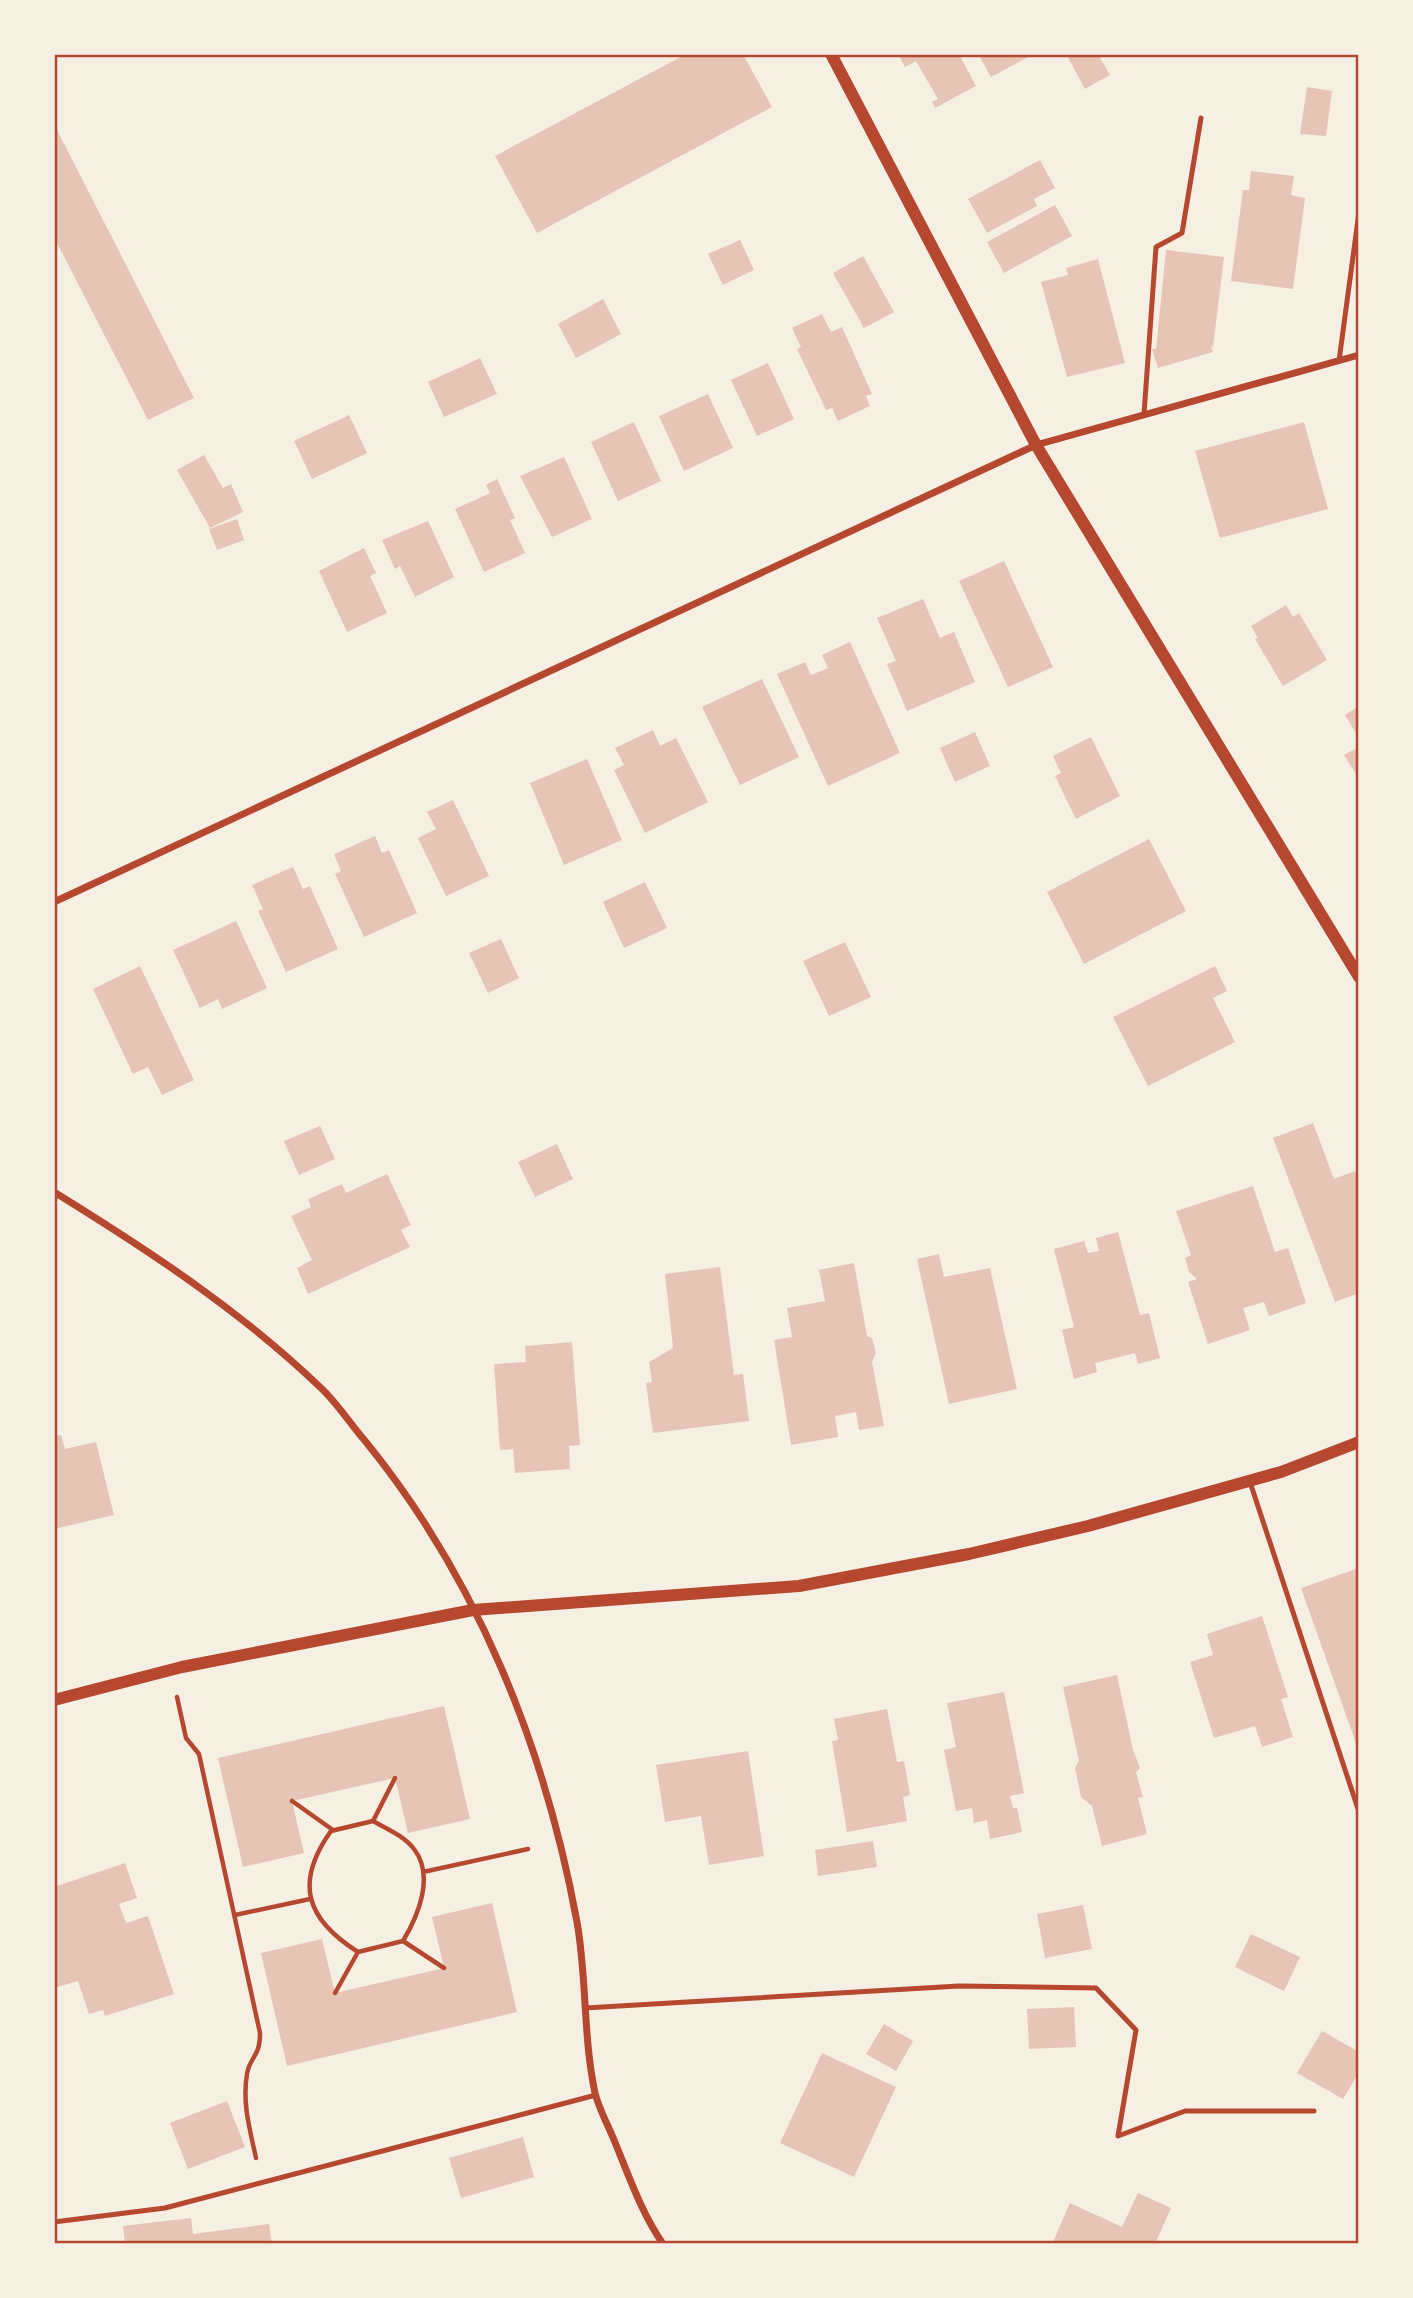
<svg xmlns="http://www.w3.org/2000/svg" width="1413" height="2298" viewBox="0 0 1413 2298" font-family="'Exo 2',sans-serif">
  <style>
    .building { fill: #e6c5b7 }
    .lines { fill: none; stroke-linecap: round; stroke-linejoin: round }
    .path { stroke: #b5482f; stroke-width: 4.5 }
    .service { stroke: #b5482f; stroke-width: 5 }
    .minor { stroke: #b5482f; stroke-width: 7 }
    .tertiary { stroke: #b5482f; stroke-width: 12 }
    .neatline { fill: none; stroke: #b5482f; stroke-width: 2.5 }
  </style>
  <rect width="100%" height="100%" fill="#f6efe4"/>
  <!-- building -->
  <path class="building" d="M686,54H743L772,107L537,233L495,156Z
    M898,54H959L976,86L935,108L932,102L938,99L916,61L905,67Z
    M978,54H1029L1030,56L991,77Z
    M1066,54H1098L1110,75L1085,89Z
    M1307,87L1332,91L1326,136L1300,134Z
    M54,124L194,398L148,420L54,237Z
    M1040,160L1055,188L1034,199L1037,206L987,233L968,199Z
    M1251,171L1294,176L1291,195L1305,198L1293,289L1231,281L1243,190H1249Z
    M1055,205L1072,236L1004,273L987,242Z
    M740,240L754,270L723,285L708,254Z
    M1166,250L1224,257L1213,347L1211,346L1213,352L1158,368L1152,349H1156Z
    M863,256L894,312L864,328L833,273Z
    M1098,259L1125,363L1067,377L1041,282L1068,275L1066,268Z
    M603,299L621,334L576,358L558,324Z
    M822,314L831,332L842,327L872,394L866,396L870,406L838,421L832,408L826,410L797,349L801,347L792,328Z
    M480,358L497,394L444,417L428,382Z
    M768,363L794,419L757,436L731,380Z
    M708,394L733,448L684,471L659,416Z
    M349,415L367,453L312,479L294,441Z
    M634,422L661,481L618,501L591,442Z
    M1304,422L1328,509L1220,538L1195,451Z
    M204,455L223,488L231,484L243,512L210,528L177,470Z
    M564,457L592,519L552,537L520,476Z
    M497,479L515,518L510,520L525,553L484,572L455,509L490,493L486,485Z
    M237,519L244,540L217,550L209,529Z
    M428,521L454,577L415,597L400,566L395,569L382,540Z
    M364,548L376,573L370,576L387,613L347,632L319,571Z
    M1004,561L1053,667L1008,687L959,581Z
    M923,599L940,638L954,632L975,682L907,711L887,664L896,661L877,618Z
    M1286,605L1293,617L1299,613L1327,660L1283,686L1255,639L1258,638L1251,626Z
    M850,642L900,753L828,786L777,674L805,662L811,675L828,668L822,655Z
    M762,679L799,757L740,785L702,707Z
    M1359,706V738L1345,715Z
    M653,730L660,746L676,738L708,802L645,833L614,770L624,765L615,748Z
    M975,732L990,766L955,782L940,748Z
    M1091,737L1120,796L1076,819L1055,776L1061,773L1053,756Z
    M1359,747V779L1344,755Z
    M587,759L622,840L564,865L530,783Z
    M453,800L489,876L446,896L418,838L436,829L427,812Z
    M375,836L382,853L389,850L417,913L364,937L335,874L341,871L334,854Z
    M1149,839L1186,911L1084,964L1047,892Z
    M293,867L303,889L310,886L338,949L286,972L258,911L263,909L252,885Z
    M645,882L667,928L624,948L603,902Z
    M236,921L267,988L222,1009L218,999L200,1008L173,950Z
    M501,939L519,978L488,993L469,953Z
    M845,942L871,997L829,1016L803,961Z
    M140,966L194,1080L162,1095L148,1067L133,1074L93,989Z
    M1215,966L1227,991L1213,998L1235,1042L1148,1086L1113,1017Z
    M1313,1123L1334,1179L1355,1171L1359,1182V1293L1335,1302L1273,1138Z
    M320,1126L335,1159L299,1175L284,1141Z
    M557,1144L573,1179L535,1197L518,1162Z
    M387,1174L411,1225L401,1230L410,1247L308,1294L297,1268L312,1260L291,1216L311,1207L308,1199L342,1184L346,1193Z
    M1253,1186L1275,1252L1288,1248L1306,1303L1269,1316L1264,1302L1243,1308L1250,1330L1208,1344L1188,1282L1197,1279L1189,1272L1185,1258L1191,1255L1176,1211Z
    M1118,1232L1140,1315L1149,1313L1160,1358L1138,1364L1135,1353L1095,1363L1097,1372L1074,1379L1062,1330L1074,1327L1054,1249L1084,1241L1088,1253L1099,1251L1096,1238Z
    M939,1254L944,1277L990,1268L1017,1389L949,1404L917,1259Z
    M854,1263L867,1336L872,1338L876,1353L872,1362L884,1426L859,1430L856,1412L835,1416L838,1437L791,1445L774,1340L792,1337L787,1308L825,1301L819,1270Z
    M720,1267L734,1375L743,1374L749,1421L653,1433L646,1383L652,1382L649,1362L673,1348L665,1274Z
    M572,1342L580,1445L569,1446L570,1469L515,1473L513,1449L500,1450L494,1364L526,1362L525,1346Z
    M61,1435L65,1449L96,1442L114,1515L54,1529V1436Z
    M1359,1568V1749H1358L1301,1588Z
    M1262,1616L1288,1697L1281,1699L1293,1737L1262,1747L1255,1726L1214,1738L1190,1662L1213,1655L1207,1634Z
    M1117,1675L1133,1750L1140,1768L1136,1772L1143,1797L1138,1798L1147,1834L1102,1846L1092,1806L1081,1797L1075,1768L1079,1761L1063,1687Z
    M1004,1692L1024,1793L1010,1796L1013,1808H1017L1022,1832L990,1839L987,1820L974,1823L972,1808L956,1811L944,1750L956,1747L947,1703Z
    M444,1706L470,1819L408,1833L395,1778L292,1801L304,1853L243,1867L218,1758Z
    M887,1709L897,1762L904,1761L910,1795L903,1797L907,1821L847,1832L832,1741L838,1740L834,1719Z
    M748,1751L764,1856L709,1865L701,1816L665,1822L656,1765Z
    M873,1841L877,1867L818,1876L815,1850Z
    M125,1863L137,1898L119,1904L126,1923L148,1916L174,1994L105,2016L103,2010L89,2014L78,1981L54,1988V1887Z
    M492,1903L517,2012L287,2066L261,1953L322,1939L335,1993L444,1968L432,1917Z
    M1083,1905L1092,1949L1045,1958L1037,1914Z
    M1251,1934L1300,1957L1284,1991L1235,1967Z
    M1074,2007L1076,2047L1029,2049L1027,2009Z
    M884,2024L913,2041L896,2071L866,2054Z
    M1322,2031L1359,2052V2072L1343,2099L1297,2073Z
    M822,2053L896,2087L854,2177L780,2143Z
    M227,2101L245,2147L188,2169L170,2123Z
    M523,2137L534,2177L461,2198L449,2158Z
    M1138,2193L1171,2208L1155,2244H1052L1070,2203L1122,2227Z
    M191,2218L193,2234L269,2224L272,2244H125L123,2226Z"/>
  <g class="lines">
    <!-- path -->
    <path class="path" d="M177,1697L186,1738L199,1754L260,2033C260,2058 250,2056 247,2074C242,2103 250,2130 256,2158
      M292,1801L333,1830
      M373,1821C387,1829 404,1836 414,1849C435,1876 418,1916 403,1941L358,1952C306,1919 294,1883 331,1831Z
      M373,1821L395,1778
      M423,1872L528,1849
      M235,1915L310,1899
      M403,1941L444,1968
      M335,1993L358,1952"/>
    <!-- service -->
    <path class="service" d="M1339,361L1359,212
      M1144,414L1156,247L1182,233L1201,118
      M1250,1482L1359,1812
      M585,2008L959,1986L1096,1988L1136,2030L1118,2136L1185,2111H1314
      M54,2222L165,2208L596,2095"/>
    <!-- minor -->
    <path class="minor" d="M54,902L1036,445L1359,355
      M54,1192C148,1250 241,1311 321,1388C338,1404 351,1425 366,1442C478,1580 545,1748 577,1922C587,1978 583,2037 595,2093C599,2109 608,2125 614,2140C629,2176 641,2212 663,2244"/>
    <!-- tertiary -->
    <path class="tertiary" d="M831,54L1036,445L1359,977
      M54,1700L182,1667L473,1610L799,1586L969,1554L1088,1526L1281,1472L1359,1442"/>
  </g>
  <!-- border -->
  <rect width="1413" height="2298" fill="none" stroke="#f6efe4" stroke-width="112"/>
  <rect x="56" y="56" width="1301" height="2186" class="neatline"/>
</svg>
